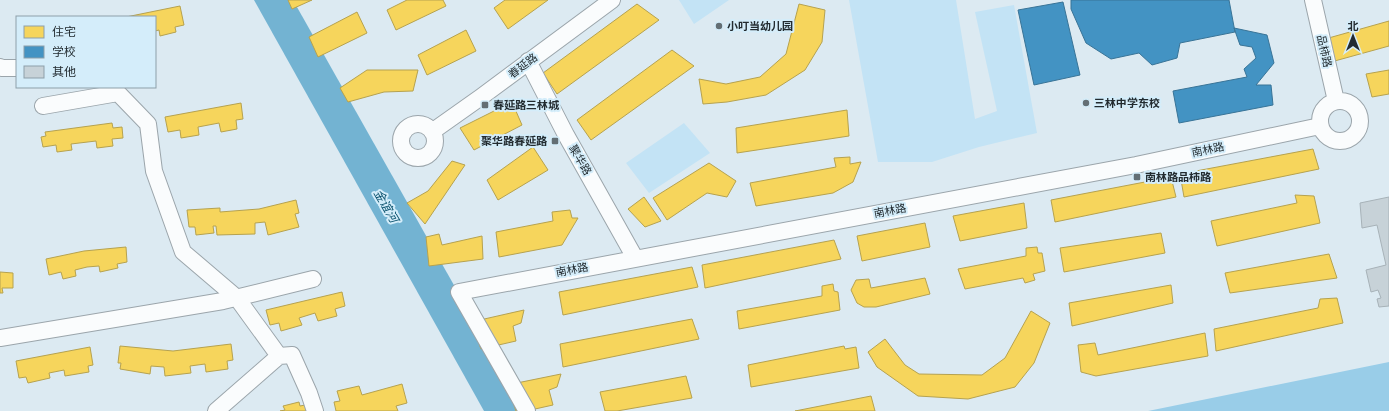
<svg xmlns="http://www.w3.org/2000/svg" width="1389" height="411" viewBox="0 0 1389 411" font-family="'Fira Sans','Noto Sans SC',sans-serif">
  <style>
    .green { fill: #c3e3f5 }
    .forest { fill: #99cde8 }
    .water { fill: #73b3d2 }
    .homes { fill: #f6d55c; stroke: #b6a24f }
    .schools { fill: #4393c3; stroke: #397497 }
    .building { fill: #c7d2d8; stroke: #a7b2b8 }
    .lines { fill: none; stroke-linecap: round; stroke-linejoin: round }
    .minor-casing { stroke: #9ba5ab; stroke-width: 18 }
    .minor { stroke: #fafcfd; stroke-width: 16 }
    .poi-dot { fill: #636e74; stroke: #d4edfa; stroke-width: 1.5 }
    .labels { text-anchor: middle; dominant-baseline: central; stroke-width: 4; stroke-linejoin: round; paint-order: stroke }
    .poi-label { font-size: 11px; font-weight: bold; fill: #222b30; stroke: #d4edfa; text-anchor: start }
    .street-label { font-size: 11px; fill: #222b30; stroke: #d4edfa }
    .water-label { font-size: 12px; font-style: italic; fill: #08506c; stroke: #d4edfa }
  </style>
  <rect width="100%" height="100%" fill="#dceaf2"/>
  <!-- green -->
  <path class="green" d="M679,0H729L694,24Z
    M849,0H956L975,119L997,111L975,12L1014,5L1037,133L979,147L932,162H878Z
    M684,123L710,153L649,193L626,163Z"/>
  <!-- forest -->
  <path class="forest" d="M1389,362V411H1148Z"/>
  <!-- water -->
  <path class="water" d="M254,0H293L525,411H484Z"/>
  <!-- homes -->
  <path class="homes" d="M288,0H312L292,9Z
    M407,0H443L446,6L396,30L387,10Z
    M505,0H548L508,29L494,8Z
    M637,4L659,20L557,94L543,73Z
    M799,4L825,10L822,42L805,70L766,95L727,102L703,104L699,79L726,84L760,77L786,54Z
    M180,6L184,25L175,27L176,32L160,36L159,30L155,31V17H126Z
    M357,12L367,33L318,57L309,37Z
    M1389,21V46L1331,62L1325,39Z
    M466,30L476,51L427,75L418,55Z
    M672,50L694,66L591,140L577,120Z
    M367,70H418L413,91L384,92L348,102L340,88Z
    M1389,70V94L1372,97L1366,74Z
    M512,102L522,125L474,150L460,128Z
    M241,103L243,119L236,120L237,129L221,132L219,123L198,127L199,135L181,138L180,130L168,132L165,117Z
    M847,110L849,136L737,153L736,128Z
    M112,123L113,128L122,127L123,138L112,139L113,146L97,148L96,141L71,144L72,150L57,152L56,145L43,147L41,137L46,136L45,132Z
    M533,147L548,170L498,200L487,180Z
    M1313,149L1319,169L1184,197L1180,174Z
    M850,157V164L861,162L853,182L833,193L756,206L750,183L836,167L834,158Z
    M452,161L465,165L425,224L407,203L428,191Z
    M709,163L736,181L727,197L707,193L667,220L653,198Z
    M1171,177L1176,197L1055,222L1051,200Z
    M1295,195L1314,196L1320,223L1217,246L1211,221L1297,203Z
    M644,197L661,221L645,227L628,209Z
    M296,200L299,213L295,214L299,227L268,235L265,222L255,223V234L217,235L216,226H213L214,233L196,235L195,227H189L187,210L220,208V212L259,209Z
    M1024,203L1027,228L960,241L953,216Z
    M570,210L572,218H578L562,245L499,257L496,232L553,221L552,212Z
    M925,223L930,247L862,261L857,236Z
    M1161,233L1165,253L1064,272L1060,248Z
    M439,234L442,245L482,236L483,259L429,266L426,237Z
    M834,240L841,259L705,288L702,265Z
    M126,247L127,262L117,264L118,268L100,272L99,266L87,267L75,270L76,276L63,279L61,272L49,275L46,259L84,251Z
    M1037,247L1038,253H1042L1045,271L1033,274L1035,280L1025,283L1023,278L965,289L958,269L1026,256V248Z
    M1329,254L1337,278L1230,293L1225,273Z
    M692,267L698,287L563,315L559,292Z
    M0,272L13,273V288H2L3,293H0Z
    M925,278L930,294L876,307H864L857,303L851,290L856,280L869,279L871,288Z
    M833,284L834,291L838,292L840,310L739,329L737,311L822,296V286Z
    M1171,285L1173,303L1072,326L1069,303Z
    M342,292L345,306L335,309L337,316L318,321L315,313L299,318L302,325L281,331L279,323L270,325L266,310Z
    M1337,298L1343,323L1216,351L1214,329L1318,308L1320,299Z
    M524,310L521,323L513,326L516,341L481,349L471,322Z
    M1031,311L1050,323L1034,363L1015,387L968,399L918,396L877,367L868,352L885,339L905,365L919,374L982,375L1005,358Z
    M692,319L699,339L563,367L560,344Z
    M1205,333L1208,356L1096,376L1081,372L1078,345L1095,343L1098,355Z
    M231,344L233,360L227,361L228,369L206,372L205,364L190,366L191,373L165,376L164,367L151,366L150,374L120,369L121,363H118L120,346L173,351Z
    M844,346L845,349L856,347L859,368L751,387L748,365Z
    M90,347L93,365L88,366L89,372L65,376L64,370L49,373L50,378L28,383L26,377L19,378L16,361Z
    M561,374L557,387L549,390L553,405L526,411H516L507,385Z
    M686,376L692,398L617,411H605L600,392Z
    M402,384L407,403L396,406L398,411H336L334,402L340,401L337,391L359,386L362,395Z
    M871,396L875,411H795Z
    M299,402L300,406L310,404L311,411H280L285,410L283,406Z"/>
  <!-- schools -->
  <path class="schools" d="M1071,0H1229L1235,32L1180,43L1177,58L1152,65L1139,53L1111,59L1086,43L1071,9Z
    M1063,2L1080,75L1034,85L1018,10Z
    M1234,28L1267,35L1274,63L1256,85H1271L1273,105L1179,123L1173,91L1247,77L1244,69L1256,58L1252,47L1240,45Z"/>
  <!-- building -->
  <path class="building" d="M1389,197V306L1379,307L1377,299L1381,298L1378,290L1371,292L1366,270L1386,265L1377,225L1362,228L1360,203Z"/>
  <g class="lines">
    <defs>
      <path id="minor" d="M1313,0L1336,101
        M528,61L566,135L635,258
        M0,67L2,68H17
        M118,93L148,124L154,171L183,252L237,298L279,356
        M1320 121a20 20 0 1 1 40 0a20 20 0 1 1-40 0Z
        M43,106L118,93L108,87
        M401 141a17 17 0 1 1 34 0a17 17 0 1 1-34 0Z
        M433,131L481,97L612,0
        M0,338L223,301L313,279
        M216,411L279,356L292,355L309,393L315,411
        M527,411L459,292L1136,165L1320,126"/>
    </defs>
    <!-- minor casing -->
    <use href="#minor" class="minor-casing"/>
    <!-- minor -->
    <use href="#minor" class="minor"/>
  </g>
  <!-- markers -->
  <g class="poi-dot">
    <circle cx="719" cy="26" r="4"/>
    <circle cx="1086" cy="103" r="4"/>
    <rect x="481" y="101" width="8" height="8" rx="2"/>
    <rect x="551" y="137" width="8" height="8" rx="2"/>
    <rect x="1133" y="173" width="8" height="8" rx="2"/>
  </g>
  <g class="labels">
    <!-- poi labels -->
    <g class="poi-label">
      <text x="727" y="26">小叮当幼儿园</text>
      <text x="1094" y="103">三林中学东校</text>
      <text x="493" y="105">春延路三林城</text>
      <text x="547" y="141" text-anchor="end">聚华路春延路</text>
      <text x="1145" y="177">南林路品柿路</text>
    </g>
    <!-- street labels -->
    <g class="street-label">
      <text transform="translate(1324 51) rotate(77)">品柿路</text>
      <text transform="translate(523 66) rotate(-37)">春延路</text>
      <text transform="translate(1208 150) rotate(-12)">南林路</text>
      <text transform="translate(580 160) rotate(60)">聚华路</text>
      <text transform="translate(890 211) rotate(-11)">南林路</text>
      <text transform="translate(572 270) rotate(-11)">南林路</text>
    </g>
    <!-- water labels -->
    <g class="water-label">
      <text transform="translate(386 206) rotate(60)">金谊河</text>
    </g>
  </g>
  <!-- legend -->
  <rect x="16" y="16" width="140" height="72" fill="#d4edfa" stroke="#8d9fa9"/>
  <rect x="24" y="26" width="20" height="12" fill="#f6d55c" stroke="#8d9fa9"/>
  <text x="52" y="36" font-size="12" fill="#222b30">住宅</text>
  <rect x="24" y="46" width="20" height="12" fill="#4393c3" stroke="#8d9fa9"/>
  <text x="52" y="56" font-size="12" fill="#222b30">学校</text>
  <rect x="24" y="66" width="20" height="12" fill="#c7d2d8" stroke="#8d9fa9"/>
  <text x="52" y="76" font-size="12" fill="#222b30">其他</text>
  <!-- north arrow -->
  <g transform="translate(1353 36)" stroke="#d4edfa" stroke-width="3" paint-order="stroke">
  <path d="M0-3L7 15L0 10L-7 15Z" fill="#222b30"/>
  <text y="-6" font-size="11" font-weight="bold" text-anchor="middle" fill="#222b30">北</text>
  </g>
</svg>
